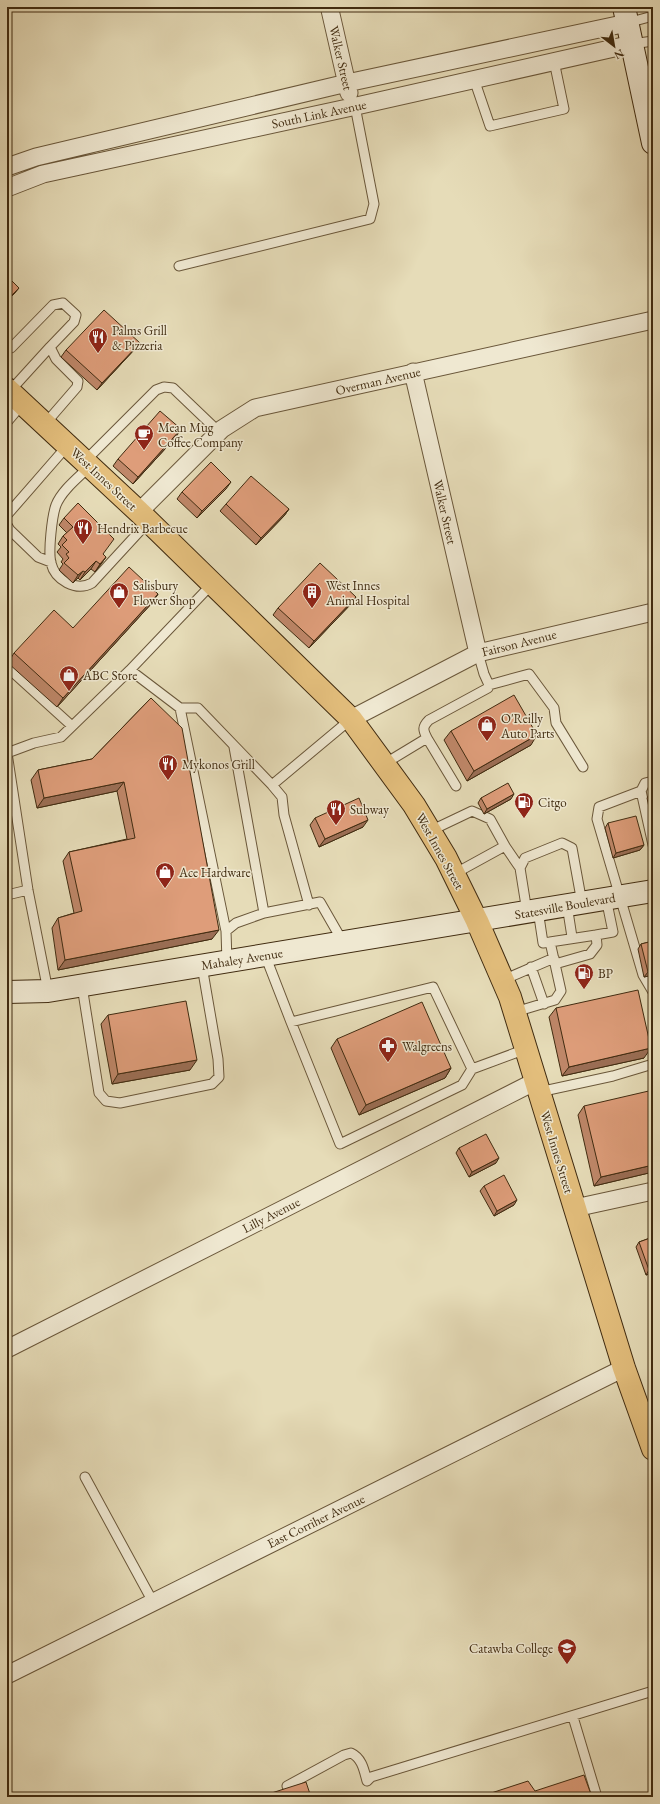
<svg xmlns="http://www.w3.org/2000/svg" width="660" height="1804" viewBox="0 0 660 1804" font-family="'EB Garamond',serif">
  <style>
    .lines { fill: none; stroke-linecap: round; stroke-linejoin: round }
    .lane-casing { stroke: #6a573a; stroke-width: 11 }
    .street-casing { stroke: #6a573a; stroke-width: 19 }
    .secondary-casing { stroke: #402b10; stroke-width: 24 }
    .primary-casing { stroke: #402b10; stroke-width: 24 }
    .lane { stroke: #efe8d1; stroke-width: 9 }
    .street { stroke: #efe8d1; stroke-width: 17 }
    .secondary { stroke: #efe8d1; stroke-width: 22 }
    .primary { stroke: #e3be7c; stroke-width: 22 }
    .wall { fill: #bf8769; stroke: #402b10 }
    .shaded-wall { fill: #9b6e55; stroke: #402b10 }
    .building { fill: #de9d7a; stroke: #402b10 }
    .labels { text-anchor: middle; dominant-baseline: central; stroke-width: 3; stroke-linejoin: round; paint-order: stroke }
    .street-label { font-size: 13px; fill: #402b10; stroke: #efe8d1 }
    .poi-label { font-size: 13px; fill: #402b10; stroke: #efe8d1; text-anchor: start }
  </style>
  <rect width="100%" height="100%" fill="#e6dcb8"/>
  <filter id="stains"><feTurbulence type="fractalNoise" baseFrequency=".005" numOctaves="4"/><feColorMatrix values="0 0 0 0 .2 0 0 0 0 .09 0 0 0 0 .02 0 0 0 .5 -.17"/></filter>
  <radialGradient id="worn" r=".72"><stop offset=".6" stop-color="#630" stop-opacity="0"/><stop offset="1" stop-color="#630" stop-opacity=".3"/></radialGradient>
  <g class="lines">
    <defs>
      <path id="lane" d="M627,23L653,16
        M632,44L653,41
        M474,79L490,126L564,109L554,61
        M179,266L370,219L374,204L355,106
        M7,348H11L53,305L63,303L76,315L74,322L50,347L56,359L78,381L77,387L45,424
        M10,391L50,347
        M7,422L23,403
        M85,461L156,390L164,387L173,388L219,432
        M90,466C79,477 62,490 56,505C52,516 48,552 51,563C55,580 76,592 92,583L149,521
        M7,515L68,445
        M7,525L10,530L38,557L51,562
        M212,584L130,670L180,708H198L272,785L351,719
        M7,667L72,726
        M489,685L529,674L554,708L556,723L583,767
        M180,708L226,931
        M427,738L456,786
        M384,764L427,738C423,730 422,727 429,720L488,688L489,685L484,674L478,653
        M653,781L645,783L641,791L653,845
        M272,785L282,797L284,815L309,905
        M641,791L599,807L597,819L643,975L653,992
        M430,831L472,811L490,819L505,846L454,874
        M505,846L520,868
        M7,895L28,890
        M567,905L572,937
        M538,910L543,943L550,942
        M527,912L520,868L525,858L562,843L572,848L582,903
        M264,913L320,902L343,942
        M265,955L291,1022L433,987L472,1069L526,1049
        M227,962L226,931L236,923L264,913L234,747
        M555,964L550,942L596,935
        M531,967L544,1004
        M503,980L554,958
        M82,986L99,1093L106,1101L120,1103L212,1084L219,1077L218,1059L202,966
        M48,991L28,890L7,753L34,743L61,737L130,670
        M515,1012L555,1000L561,991L555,964L590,954L597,945L596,935L613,932L606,898
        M291,1022L340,1144L462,1085L472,1069
        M539,1092L613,1076L653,1064
        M85,1477L153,1602
        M573,1717L597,1797
        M287,1786L344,1755L351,1753C362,1758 364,1770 367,1781L371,1777L653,1691"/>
      <path id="street" d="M330,10L349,93
        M7,167L36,157L347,83L627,23
        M7,188L43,174L352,107L632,44
        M413,372L478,653
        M139,512L222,429L255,408L653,320
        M351,719L478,653L653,612
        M575,1208L653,1191
        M7,1349L536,1081
        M7,1675L624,1368"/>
      <path id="secondary" d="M624,7L653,143
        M7,992L48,991L653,891"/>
      <path id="primary" d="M7,389L139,512L351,719L414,805L446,858L477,921L510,997L624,1368L653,1449"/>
    </defs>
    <!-- lane casing -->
    <use href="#lane" class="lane-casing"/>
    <!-- street casing -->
    <use href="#street" class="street-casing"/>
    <!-- secondary casing -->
    <use href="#secondary" class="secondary-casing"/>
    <!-- primary casing -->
    <use href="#primary" class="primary-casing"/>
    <!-- lane -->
    <use href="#lane" class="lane"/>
    <!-- street -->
    <use href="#street" class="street"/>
    <!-- secondary -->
    <use href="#secondary" class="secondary"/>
    <!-- primary -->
    <use href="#primary" class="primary"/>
  </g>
  <!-- wall -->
  <path class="wall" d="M140,343L134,350L97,390L61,357L66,350Z
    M176,437L133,484L113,466L118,459Z
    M226,489L197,518L177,499L182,492Z
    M226,504L289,509L284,516L256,545L220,511Z
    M64,518L106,557L101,564L95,572L91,569L80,580L78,578L73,583L59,570L63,564L61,562L63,559L57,552L61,547L58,544L63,536L67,533L59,525Z
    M158,594L152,603L57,707L8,663L14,653L73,628Z
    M351,604L309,648L273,615L278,608Z
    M151,698L212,939L58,970L52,928L58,918L74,913L63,861L69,852L127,839L117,791L37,808L31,780L38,770L92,759Z
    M451,731L531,745L467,781L444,740Z
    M652,790H653V826L647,798Z
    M481,798L511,799L484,814L478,803Z
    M315,818L363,827L319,847L310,825Z
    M608,823L644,845L640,850L613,858L605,828Z
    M653,941V975L644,977L638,949L641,944Z
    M556,1008L644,1058L562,1076L549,1017Z
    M108,1015L190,1070L112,1084L101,1024Z
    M337,1039L451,1068L445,1078L359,1115L331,1048Z
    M584,1106L653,1172L594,1186L578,1115Z
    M459,1148L496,1163L469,1177L456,1153Z
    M484,1186L514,1205L494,1216L480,1191Z
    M653,1237V1273L646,1275L636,1247L639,1242Z"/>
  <!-- shaded-wall -->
  <path class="shaded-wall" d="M19,288L15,293L7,301V300Z
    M140,343L134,350L97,390L102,383Z
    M181,429L176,437L133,484L138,477Z
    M231,482L226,489L197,518L202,511Z
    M289,509L284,516L256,545L261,538Z
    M106,557L101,564L95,572L100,564Z
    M96,561L91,569L80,580L85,572Z
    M83,571L78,578L73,583L78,575Z
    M158,594L152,603L57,707L63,698Z
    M356,597L351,604L309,648L314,641Z
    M537,735L531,745L467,781L474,771Z
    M124,782L117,791L37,808L44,798Z
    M514,794L511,799L484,814L487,809Z
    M368,820L363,827L319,847L325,839Z
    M644,845L640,850L613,858L616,853Z
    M219,930L212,939L58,970L65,960Z
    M653,971V975L644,977L648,972Z
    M651,1048L644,1058L562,1076L569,1067Z
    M197,1060L190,1070L112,1084L118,1074Z
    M451,1068L445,1078L359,1115L366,1105Z
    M499,1158L496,1163L469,1177L472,1172Z
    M653,1165V1172L594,1186L601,1177Z
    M517,1200L514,1205L494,1216L497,1211Z
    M653,1269V1273L646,1275L649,1270Z"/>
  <!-- building -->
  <path class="building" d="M7,276L19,288L7,300Z
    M104,310L140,343L102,383L66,350Z
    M160,411L181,429L138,477L118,459Z
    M211,462L231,482L202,511L182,492Z
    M251,476L289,509L261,538L226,504Z
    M78,503L114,539L103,554L106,557L100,564L96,561L85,572L83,571L78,575L64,563L69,558L66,554L69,552L62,545L67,540L63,536L73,527L64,518Z
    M320,563L356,597L314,641L278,608Z
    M129,567L158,594L63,698L14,653L54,610L73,628Z
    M514,695L537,735L474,771L451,731Z
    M151,698L182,728L219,930L65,960L58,918L82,911L69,852L135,838L124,782L44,798L38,770L92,759Z
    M508,783L514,794L487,809L481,798Z
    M359,798L368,820L325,839L315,818Z
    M636,816L644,845L616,853L608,823Z
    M653,941V971L648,972L641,944Z
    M638,990L651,1048L569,1067L556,1008Z
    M186,1001L197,1060L118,1074L108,1015Z
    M422,1002L451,1068L366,1105L337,1039Z
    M653,1090V1165L601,1177L584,1106Z
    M486,1134L499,1158L472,1172L459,1148Z
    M504,1175L517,1200L497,1211L484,1186Z
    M653,1237V1269L649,1270L639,1242Z
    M584,1775L592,1797H479L528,1781L535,1791Z
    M306,1782L311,1797H259Z"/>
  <!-- icons -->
  <defs>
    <symbol id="restaurant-pin" viewBox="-11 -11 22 30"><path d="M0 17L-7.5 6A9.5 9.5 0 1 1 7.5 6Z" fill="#8f2418" stroke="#efe8d1"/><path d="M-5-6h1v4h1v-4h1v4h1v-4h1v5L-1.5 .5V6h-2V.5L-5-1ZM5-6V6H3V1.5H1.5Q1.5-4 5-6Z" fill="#fff"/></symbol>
    <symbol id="cafe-pin" viewBox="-11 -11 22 30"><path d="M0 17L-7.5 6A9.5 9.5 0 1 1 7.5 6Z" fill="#8f2418" stroke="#efe8d1"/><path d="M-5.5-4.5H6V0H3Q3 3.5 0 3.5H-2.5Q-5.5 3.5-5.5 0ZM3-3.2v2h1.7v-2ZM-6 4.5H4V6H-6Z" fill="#fff"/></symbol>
    <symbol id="shop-pin" viewBox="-11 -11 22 30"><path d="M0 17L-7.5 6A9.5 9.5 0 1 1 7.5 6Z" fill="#8f2418" stroke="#efe8d1"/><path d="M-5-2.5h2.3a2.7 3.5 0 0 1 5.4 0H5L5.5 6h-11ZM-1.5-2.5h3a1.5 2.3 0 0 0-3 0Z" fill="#fff"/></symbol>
    <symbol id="building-pin" viewBox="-11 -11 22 30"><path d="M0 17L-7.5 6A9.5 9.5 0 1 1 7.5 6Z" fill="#8f2418" stroke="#efe8d1"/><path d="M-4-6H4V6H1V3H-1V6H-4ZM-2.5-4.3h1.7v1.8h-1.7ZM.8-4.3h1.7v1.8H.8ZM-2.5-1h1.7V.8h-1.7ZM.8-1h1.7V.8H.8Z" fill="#fff"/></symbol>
    <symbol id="fuel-pin" viewBox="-11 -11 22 30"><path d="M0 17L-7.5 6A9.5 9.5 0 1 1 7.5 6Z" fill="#8f2418" stroke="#efe8d1"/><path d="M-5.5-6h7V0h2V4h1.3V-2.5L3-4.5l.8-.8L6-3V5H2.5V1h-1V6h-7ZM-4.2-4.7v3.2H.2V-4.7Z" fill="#fff"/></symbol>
    <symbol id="pharmacy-pin" viewBox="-11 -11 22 30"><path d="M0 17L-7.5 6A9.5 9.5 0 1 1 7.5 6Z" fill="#8f2418" stroke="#efe8d1"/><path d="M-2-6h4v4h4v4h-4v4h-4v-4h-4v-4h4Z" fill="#fff"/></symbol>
    <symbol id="university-pin" viewBox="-11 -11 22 30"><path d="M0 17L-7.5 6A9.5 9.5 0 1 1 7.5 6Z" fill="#8f2418" stroke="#efe8d1"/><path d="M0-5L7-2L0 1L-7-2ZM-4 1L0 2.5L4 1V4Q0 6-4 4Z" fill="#fff"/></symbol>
  </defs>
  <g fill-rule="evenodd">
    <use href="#restaurant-pin" x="87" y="326" width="22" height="30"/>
    <use href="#cafe-pin" x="133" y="423" width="22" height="30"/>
    <use href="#restaurant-pin" x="72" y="517" width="22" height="30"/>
    <use href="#shop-pin" x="108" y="581" width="22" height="30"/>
    <use href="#building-pin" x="301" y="581" width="22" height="30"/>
    <use href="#shop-pin" x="58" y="664" width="22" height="30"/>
    <use href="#shop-pin" x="476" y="714" width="22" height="30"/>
    <use href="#restaurant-pin" x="157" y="753" width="22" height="30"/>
    <use href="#fuel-pin" x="513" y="791" width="22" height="30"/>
    <use href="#restaurant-pin" x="325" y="798" width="22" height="30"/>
    <use href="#shop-pin" x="154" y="861" width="22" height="30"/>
    <use href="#fuel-pin" x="573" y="962" width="22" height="30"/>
    <use href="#pharmacy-pin" x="377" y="1035" width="22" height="30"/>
    <use href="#university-pin" x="556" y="1637" width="22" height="30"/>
  </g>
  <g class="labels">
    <!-- street labels -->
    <g class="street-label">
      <text transform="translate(341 58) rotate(77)">Walker Street</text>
      <text transform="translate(319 114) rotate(-12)">South Link Avenue</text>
      <text transform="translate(378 381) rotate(-13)">Overman Avenue</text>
      <text transform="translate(104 479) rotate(43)">West Innes Street</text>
      <text transform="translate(445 512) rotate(77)">Walker Street</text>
      <text transform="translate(519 643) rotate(-14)">Fairson Avenue</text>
      <text transform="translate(440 851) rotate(61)">West Innes Street</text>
      <text transform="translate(565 906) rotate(-10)">Statesville Boulevard</text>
      <text transform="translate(242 959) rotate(-9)">Mahaley Avenue</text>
      <text transform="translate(557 1152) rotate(73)">West Innes Street</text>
      <text transform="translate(271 1215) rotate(-27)">Lilly Avenue</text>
      <text transform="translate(316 1521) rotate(-26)">East Corriher Avenue</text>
    </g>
    <!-- poi labels -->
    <g class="poi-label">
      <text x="112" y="330">Palms Grill<tspan x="112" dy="15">&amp; Pizzeria</tspan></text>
      <text x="158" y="427">Mean Mug<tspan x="158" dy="15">Coffee Company</tspan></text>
      <text x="97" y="528">Hendrix Barbecue</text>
      <text x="133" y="585">Salisbury<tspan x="133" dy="15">Flower Shop</tspan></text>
      <text x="326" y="585">West Innes<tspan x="326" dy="15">Animal Hospital</tspan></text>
      <text x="83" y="675">ABC Store</text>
      <text x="501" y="718">O'Reilly<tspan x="501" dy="15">Auto Parts</tspan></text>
      <text x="182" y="764">Mykonos Grill</text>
      <text x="538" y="802">Citgo</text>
      <text x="350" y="809">Subway</text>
      <text x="179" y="872">Ace Hardware</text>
      <text x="598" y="973">BP</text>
      <text x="402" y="1046">Walgreens</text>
      <text x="553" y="1648" text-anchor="end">Catawba College</text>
    </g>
  </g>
  <!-- margin -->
  <rect width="660" height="1804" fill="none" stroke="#e6dcb8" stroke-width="24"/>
  <rect x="8" y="8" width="644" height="1788" fill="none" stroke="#402b10" stroke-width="2"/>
  <rect x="12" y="12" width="636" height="1780" fill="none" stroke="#402b10"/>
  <!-- north arrow -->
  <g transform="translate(614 46) rotate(149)" stroke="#efe8d1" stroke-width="3" paint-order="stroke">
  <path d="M0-3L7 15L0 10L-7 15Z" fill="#402b10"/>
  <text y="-6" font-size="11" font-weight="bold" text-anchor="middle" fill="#402b10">N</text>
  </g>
  <rect width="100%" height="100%" filter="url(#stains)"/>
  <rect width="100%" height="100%" fill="url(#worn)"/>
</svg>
